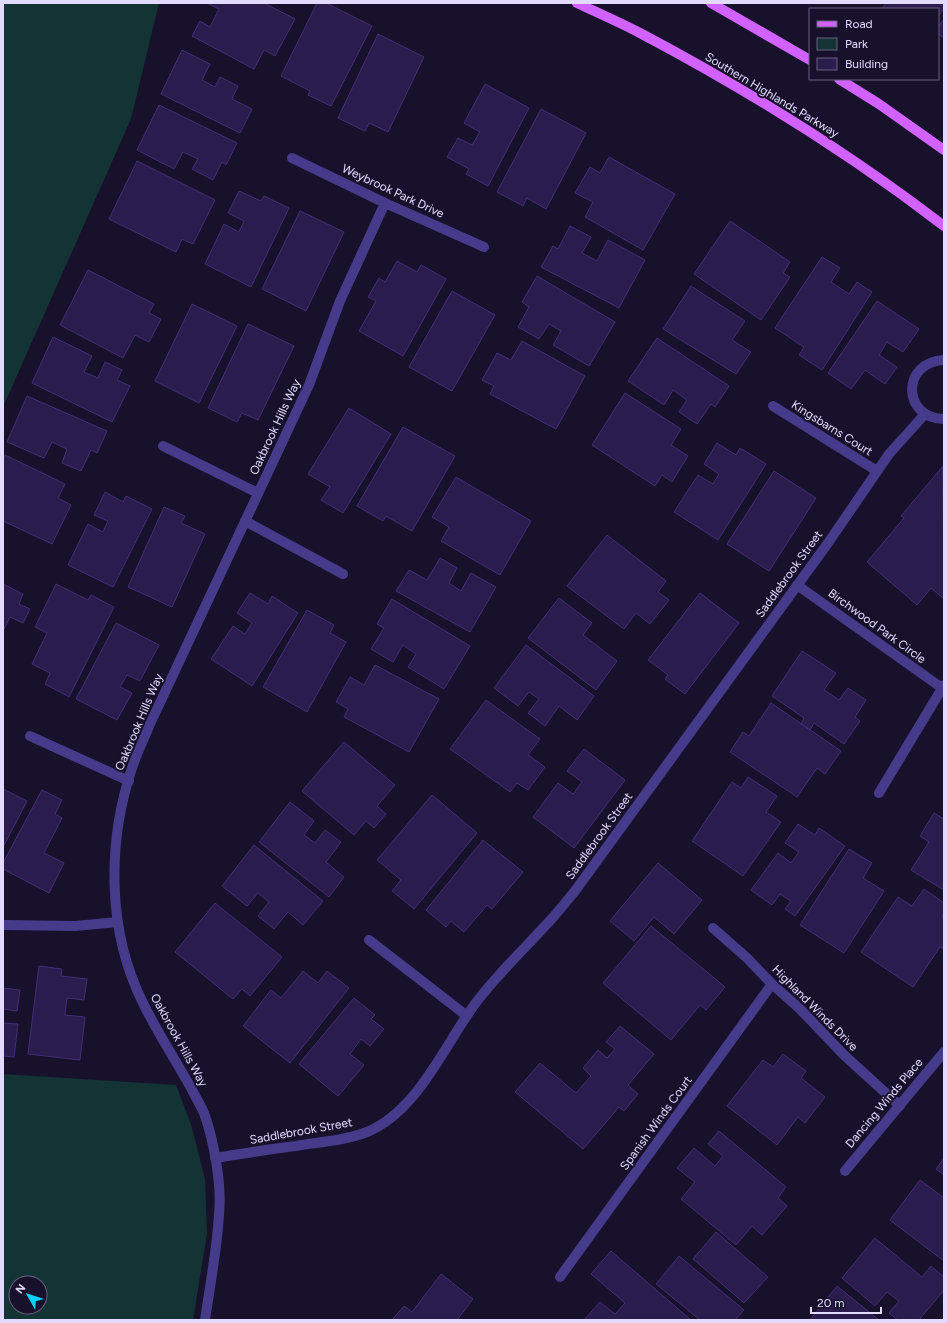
<svg xmlns="http://www.w3.org/2000/svg" width="947" height="1323" viewBox="0 0 947 1323" font-family="Figtree,sans-serif">
  <style>
    .green { fill: #133335; fill-rule: evenodd }
    .building { fill: #2a1c4c; stroke: #432e79 }
    .lines { fill: none; stroke-linecap: round; stroke-linejoin: round }
    .minor { stroke: #453b8a; stroke-width: 10 }
    .major { stroke: #d262ff; stroke-width: 10 }
    .labels { text-anchor: middle; dominant-baseline: central; stroke-width: 4; stroke-linejoin: round; paint-order: stroke }
    .street-label { font-size: 12px; fill: #e2dbff; stroke: #17112b }
  </style>
  <rect width="100%" height="100%" fill="#17112b"/>
  <!-- green -->
  <path class="green" d="M3,3H159L131,119L3,407Z
    M3,1074L176,1085L191,1124L205,1179L207,1234L193,1320H3ZM16,1283H40V1307H16Z"/>
  <!-- building -->
  <path class="building" d="M207,3H264L295,19L275,56L264,50L254,69L192,36L200,21L210,27L219,9Z
    M317,3H326L372,26L331,106L308,95L310,91L281,76Z
    M886,3H944V8L938,17V9H882Z
    M944,19V38L938,34V27Z
    M378,34L424,57L388,132L369,123L365,131L338,118Z
    M182,50L210,64L202,80L215,87L220,77L238,86L232,99L252,109L240,133L161,94Z
    M485,84L529,108L488,186L466,174L469,169L447,157L458,138L472,145L480,132L464,123Z
    M159,105L237,143L226,165L222,162L213,180L192,169L198,159L183,152L174,169L137,150Z
    M541,109L586,133L546,209L527,198L523,206L497,192Z
    M609,157L675,194L643,250L585,217L593,202L575,193L590,167L600,173Z
    M137,161L215,200L193,244L182,239L176,252L109,219Z
    M239,191L261,201L264,196L289,208L251,287L205,264L224,224L239,232L244,221L228,213Z
    M300,211L344,232L306,311L262,289Z
    M730,221L790,262L783,273L790,277L761,320L694,274Z
    M570,226L591,237L582,253L597,261L608,240L645,260L619,308L541,267L553,246L558,249Z
    M822,257L840,268L831,282L849,294L857,282L872,292L822,370L799,355L804,347L775,328Z
    M397,261L417,272L421,265L446,279L403,356L359,331L376,301L368,297L379,278L385,282Z
    M88,270L154,304L149,313L161,319L149,342L135,335L123,358L60,325Z
    M537,276L615,322L589,366L553,345L561,331L549,324L539,339L518,327L529,307L522,302Z
    M691,286L745,321L732,340L751,352L736,374L663,329Z
    M452,291L495,315L452,391L409,367Z
    M877,301L919,329L903,352L887,342L879,355L897,367L885,384L865,370L851,389L828,373Z
    M192,304L237,326L199,403L155,381Z
    M248,324L294,346L258,420L242,413L237,422L208,408Z
    M53,337L92,356L84,372L98,378L105,362L122,370L117,380L130,386L112,422L32,383Z
    M657,338L729,386L715,407L711,404L697,424L679,412L687,400L673,390L664,405L628,381Z
    M522,341L585,376L556,429L490,394L494,386L482,380L497,353L511,360Z
    M625,393L681,429L671,445L688,456L672,482L662,475L655,486L592,445Z
    M27,396L107,431L97,453L91,450L81,471L62,463L67,449L52,442L44,458L7,442Z
    M349,408L391,434L343,513L321,500L330,487L308,474Z
    M403,427L455,456L412,531L386,516L383,521L357,506Z
    M717,443L736,455L740,448L766,464L718,540L674,512L698,475L713,484L719,474L704,464Z
    M5,455L65,484L58,498L71,505L52,544L3,521V460Z
    M943,466L944,599L931,588L917,605L867,562L904,518L901,516Z
    M774,471L816,498L769,571L727,544Z
    M456,477L531,521L500,575L441,541L449,527L432,517Z
    M105,492L123,502L126,496L152,509L113,587L68,565L88,524L103,532L108,521L94,515Z
    M164,507L185,516L181,523L205,534L172,607L128,587Z
    M607,535L666,581L658,592L669,600L650,624L636,613L624,629L567,586Z
    M440,558L457,568L449,583L461,591L471,573L496,587L470,632L396,591L409,570L427,580Z
    M3,584L23,594L19,604L30,609L23,623L10,617L3,631Z
    M56,584L88,600L91,595L114,607L69,697L45,684L50,673L32,664L47,633L35,627Z
    M250,593L268,604L272,596L298,613L252,686L211,659L233,626L245,634L252,623L237,613Z
    M700,593L739,623L685,694L665,679L668,675L648,660Z
    M559,598L592,623L583,635L617,661L596,690L528,638Z
    M392,599L470,646L444,689L408,667L416,654L403,645L393,662L371,649L384,628L377,624Z
    M307,610L334,625L330,633L346,642L307,712L263,687Z
    M116,623L159,645L140,681L127,675L120,687L132,693L117,720L76,699Z
    M526,645L594,696L577,720L559,706L545,726L528,713L539,699L529,692L518,706L494,688Z
    M802,651L836,673L824,690L839,700L848,688L866,700L855,717L860,721L844,744L814,723L810,730L801,724L804,718L772,696Z
    M375,665L439,699L409,752L344,717L348,709L336,702L350,677L364,685Z
    M486,700L540,739L528,755L545,767L528,790L517,783L510,792L450,749Z
    M771,703L841,751L825,774L817,768L797,797L730,752L743,732L749,736Z
    M344,742L395,785L377,806L386,814L374,828L366,821L354,835L302,791Z
    M584,749L625,780L574,848L533,817L558,783L573,794L582,782L567,771Z
    M748,777L777,796L766,812L781,822L743,876L692,841L732,782L741,788Z
    M3,789L27,801L3,847Z
    M42,790L62,800L55,814L62,818L44,853L64,863L49,893L3,869V863Z
    M432,795L477,833L414,909L392,891L401,880L377,860Z
    M290,802L314,821L304,835L315,843L325,830L341,842L326,862L344,877L329,897L259,842Z
    M934,813L944,819V890L911,870L929,842L920,836Z
    M798,824L815,835L819,828L845,846L795,916L785,909L791,901L780,894L772,905L751,890L778,853L791,863L799,852L785,843Z
    M483,840L523,872L492,909L487,905L464,932L451,921L446,927L426,910Z
    M254,845L323,901L303,925L288,912L274,929L258,916L269,902L258,893L247,906L222,886Z
    M849,849L872,863L863,878L884,891L844,953L800,925Z
    M658,863L702,900L674,934L654,917L634,941L610,921Z
    M924,889L944,903V914L942,917L944,918V949L940,947L913,987L861,952L898,897L912,906Z
    M215,903L282,957L250,996L242,989L233,999L175,952Z
    M651,926L725,987L706,1010L700,1005L671,1040L603,983Z
    M39,966L62,969L61,976L87,979L84,1000L67,998L65,1015L85,1017L80,1060L28,1054Z
    M303,971L318,983L327,971L349,988L290,1063L243,1026L271,990L281,998Z
    M3,988L20,990L17,1011L3,1009Z
    M354,998L375,1015L371,1019L384,1029L370,1046L361,1039L350,1054L364,1065L338,1096L299,1064Z
    M3,1023L18,1024L14,1057L3,1056Z
    M620,1026L654,1054L628,1085L638,1094L624,1111L619,1107L583,1149L515,1092L540,1063L576,1093L591,1076L583,1068L598,1050L607,1058L615,1049L606,1042Z
    M783,1054L806,1071L801,1078L825,1097L805,1123L798,1117L777,1145L727,1106L763,1060L773,1067Z
    M719,1131L786,1187L778,1198L787,1206L762,1235L752,1226L736,1245L681,1199L695,1182L677,1168L694,1148L715,1166L723,1156L708,1144Z
    M944,1158V1175L936,1169Z
    M920,1180L944,1198V1261L890,1220Z
    M716,1232L768,1277L744,1303L693,1259Z
    M875,1238L922,1277L931,1266L944,1277V1290L919,1320H898L889,1313L899,1301L887,1292L875,1306L842,1278Z
    M611,1251L691,1320H584L600,1302L615,1314L625,1303L591,1274Z
    M679,1256L744,1310L735,1320H700L656,1284Z
    M441,1274L473,1299L457,1320H392L404,1306L412,1312Z
    M837,1286L879,1320H810Z"/>
  <g class="lines">
    <!-- minor -->
    <path class="minor" d="M292,158L385,203L484,247
      M944,360C901,362 902,418 944,419
      M773,406L877,471
      M163,446L258,493
      M245,521L343,574
      M797,585L942,688
      M30,736L129,781
      M879,793L944,685
      M3,925L75,926L118,922
      M713,928L747,958L772,984L800,1009L844,1055L900,1106
      M369,940L467,1016
      M215,1158C242,1154 269,1149 296,1146C319,1142 344,1141 367,1132C419,1111 446,1041 478,1000C499,973 523,950 545,926C556,915 565,903 575,891L828,543L889,454L925,414
      M845,1171L944,1052
      M560,1277L772,984
      M205,1320C210,1285 217,1250 219,1214C222,1185 214,1141 204,1113C200,1104 195,1096 191,1088C175,1059 157,1032 143,1003C107,931 107,843 132,768C137,753 144,739 150,724L309,385L340,301L385,203"/>
    <!-- major -->
    <path class="major" d="M577,3C598,13 619,22 640,33C746,89 849,153 944,226
      M711,3L810,60
      M839,79L879,104L944,150"/>
  </g>
  <g class="labels">
    <!-- street labels -->
    <g class="street-label">
      <text transform="translate(772 95) rotate(31)">Southern Highlands Parkway</text>
      <text transform="translate(393 191) rotate(25)">Weybrook Park Drive</text>
      <text transform="translate(275 427) rotate(-65)">Oakbrook Hills Way</text>
      <text transform="translate(832 428) rotate(32)">Kingsbarns Court</text>
      <text transform="translate(789 574) rotate(-54)">Saddlebrook Street</text>
      <text transform="translate(877 626) rotate(36)">Birchwood Park Circle</text>
      <text transform="translate(139 722) rotate(-67)">Oakbrook Hills Way</text>
      <text transform="translate(599 836) rotate(-54)">Saddlebrook Street</text>
      <text transform="translate(815 1008) rotate(45)">Highland Winds Drive</text>
      <text transform="translate(179 1040) rotate(61)">Oakbrook Hills Way</text>
      <text transform="translate(884 1103) rotate(-50)">Dancing Winds Place</text>
      <text transform="translate(656 1123) rotate(-54)">Spanish Winds Court</text>
      <text transform="translate(301 1131) rotate(-10)">Saddlebrook Street</text>
    </g>
  </g>
  <!-- border -->
  <rect width="947" height="1323" fill="none" stroke="#e2dbff" stroke-width="8"/>
  <!-- legend -->
  <rect x="809" y="8" width="130" height="72" fill="#17112b" stroke="#686280"/>
  <rect x="817" y="21" width="20" height="6" fill="#d262ff" stroke="#686280"/>
  <text x="845" y="28" font-size="12" fill="#e2dbff">Road</text>
  <rect x="817" y="38" width="20" height="12" fill="#133335" stroke="#686280"/>
  <text x="845" y="48" font-size="12" fill="#e2dbff">Park</text>
  <rect x="817" y="58" width="20" height="12" fill="#2a1c4c" stroke="#686280"/>
  <text x="845" y="68" font-size="12" fill="#e2dbff">Building</text>
  <!-- north arrow -->
  <g transform="translate(28 1295) rotate(309)"><circle r="19" fill="#17112b" stroke="#686280"/>
  <path d="M0-3L7 15L0 10L-7 15Z" fill="#07d0ff"/>
  <text y="-6" font-size="11" font-weight="bold" text-anchor="middle" fill="#e2dbff">N</text>
  </g>
  <!-- scale -->
  <path d="M811 1307v6h70v-6" fill="none" stroke="#e2dbff" stroke-width="2"/>
  <text x="817" y="1307" font-size="12" fill="#e2dbff" stroke="#17112b" stroke-width="3" paint-order="stroke">20 m</text>
</svg>
